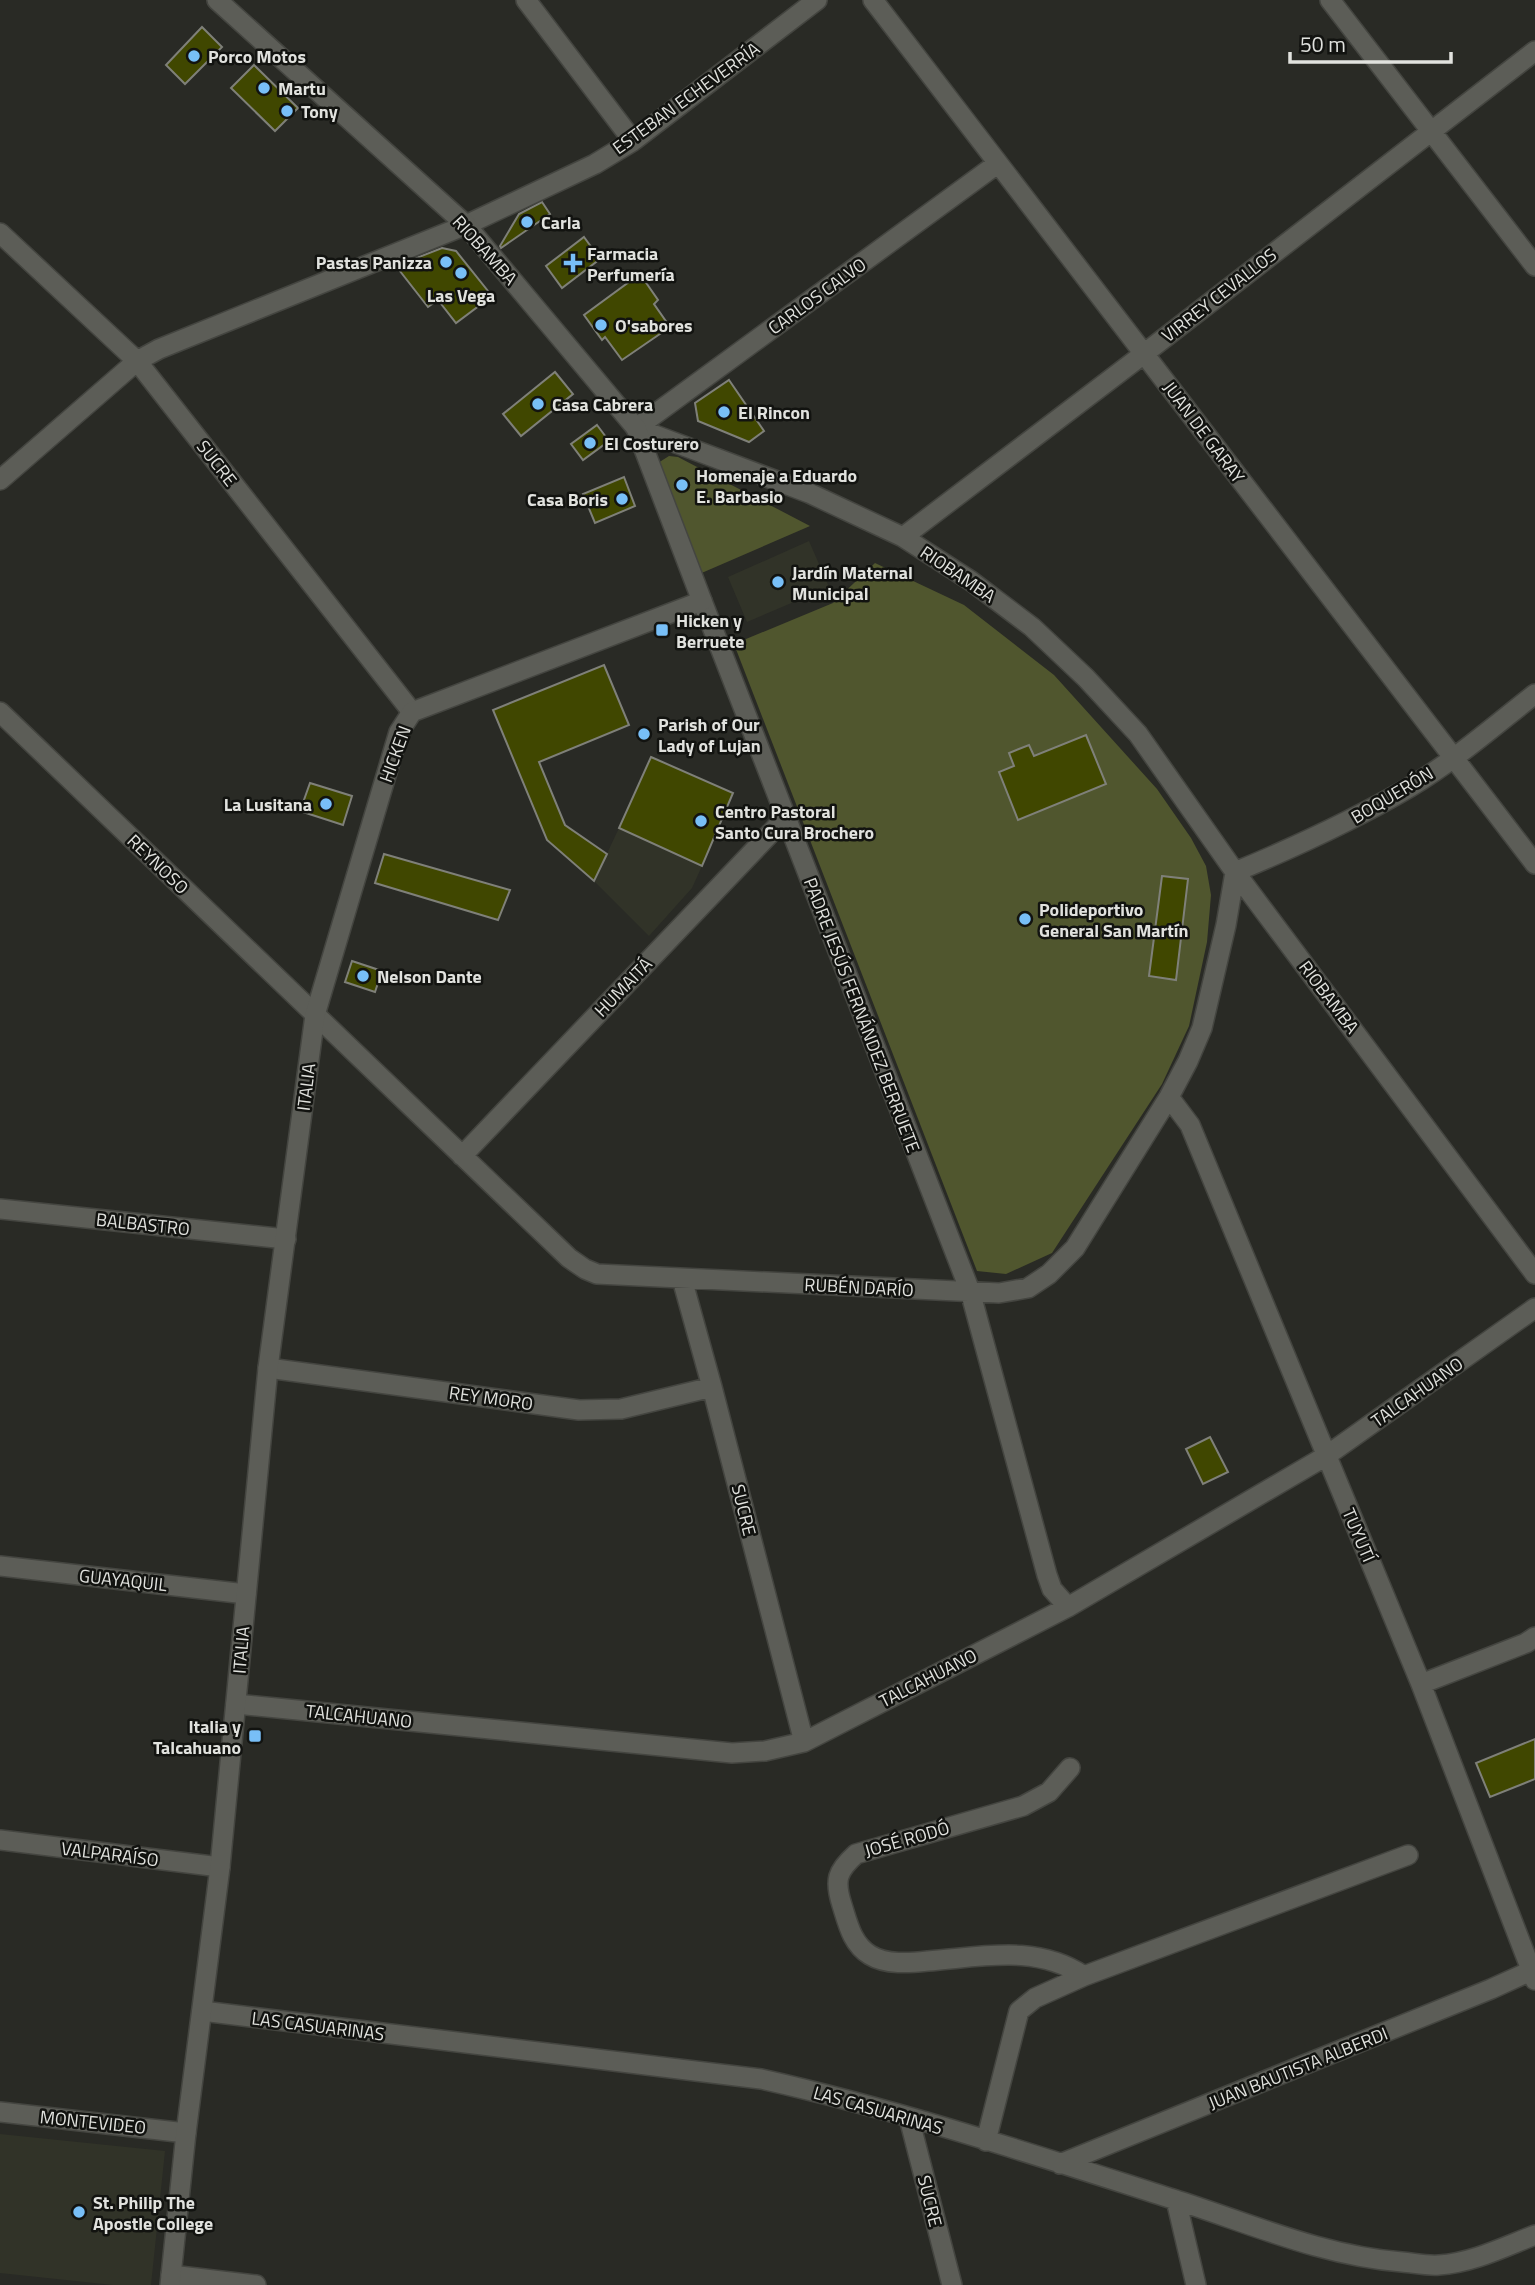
<svg xmlns="http://www.w3.org/2000/svg" width="1535" height="2285" viewBox="0 0 1535 2285" font-family="'Titillium Web',sans-serif">
  <style>
    .built { fill: #313328 }
    .green { fill: #50562e }
    .building { fill: #404700; stroke: #7f8079; stroke-width: 2 }
    .lines { fill: none; stroke-linecap: round; stroke-linejoin: round }
    .minor-casing { stroke: #444540; stroke-width: 22 }
    .tertiary-casing { stroke: #444540; stroke-width: 22 }
    .minor { stroke: #5c5d57; stroke-width: 19 }
    .tertiary { stroke: #5c5d57; stroke-width: 19 }
    .poi-dot { fill: #78bff7; stroke: #121310; stroke-width: 2.5 }
    .labels { text-anchor: middle; dominant-baseline: central; stroke-width: 5; stroke-linejoin: round; paint-order: stroke }
    .poi-label { font-size: 18px; font-weight: bold; fill: #e1e2de; stroke: #121310; text-anchor: start }
    .street-label { font-size: 18px; fill: #e1e2de; stroke: #121310 }
  </style>
  <rect width="100%" height="100%" fill="#292a25"/>
  <!-- built -->
  <path class="built" d="M809,541L829,587L747,622L728,577Z
    M619,828L702,866L692,888L649,936L594,881Z
    M0,2134L165,2151L151,2285H113L0,2273Z"/>
  <!-- green -->
  <path class="green" d="M669,456L678,457L810,526L697,575L658,463Z
    M875,563L964,605L1054,675L1157,789L1191,838L1206,866L1211,895L1207,942L1189,1026L1162,1084L1052,1253L1006,1274L977,1271L734,644L833,603Z"/>
  <!-- building -->
  <path class="building" d="M202,27L222,47L185,84L166,65Z
    M254,65L298,108L275,131L231,88Z
    M542,202L550,214L501,248L500,246L519,214Z
    M584,237L600,259L562,288L546,266Z
    M442,248L456,251L492,296L456,323L438,300L428,307L396,266Z
    M640,274L658,300L654,304L670,327L622,360L605,337L602,340L584,315Z
    M555,372L573,394L521,436L503,414Z
    M729,380L764,431L749,442L698,421L695,403Z
    M597,425L609,441L583,460L571,444Z
    M624,477L635,506L595,523L583,494Z
    M604,665L629,725L539,762L565,825L607,854L594,881L547,840L493,710Z
    M1086,735L1106,784L1018,820L999,772L1014,766L1009,753L1029,745L1034,756Z
    M651,757L733,793L702,866L619,828Z
    M310,783L352,796L343,825L300,811Z
    M384,854L510,890L498,920L375,883Z
    M1162,876L1188,879L1176,980L1149,976Z
    M352,961L382,971L375,992L345,982Z
    M1210,1437L1228,1472L1203,1484L1186,1449Z
    M1535,1739V1779L1490,1797L1476,1763Z"/>
  <g class="lines">
    <defs>
      <path id="minor" d="M526,0L633,141
        M873,0L1535,864
        M1330,0L1535,266
        M0,233L137,361L412,712
        M636,428L809,493L903,537L971,581L1032,627L1086,678L1138,734L1235,872L1535,1274
        M636,428L997,164
        M0,480L137,361L159,349L466,225L595,164L633,141L817,0
        M903,537L1145,353L1535,51
        M702,601L970,1291L1047,1575L1052,1589L1068,1607
        M0,712L569,1258L585,1269L597,1274L999,1293L1028,1288L1049,1274L1075,1248L1169,1097L1188,1061L1202,1028L1226,925L1235,872
        M1235,872C1295,847 1354,820 1410,787C1454,761 1494,726 1535,694
        M1169,1097L1190,1125L1421,1684L1535,1980
        M462,1156L785,818
        M0,1209L286,1239
        M682,1279L712,1387L804,1742
        M268,1368L579,1410L621,1409L712,1387
        M0,1566L246,1594
        M1421,1684L1526,1643L1535,1637
        M236,1704L732,1753L765,1751L804,1742L1068,1607L1326,1456L1535,1308
        M1070,1768L1049,1792L1023,1806L856,1854C837,1871 834,1880 842,1905C848,1924 852,1944 870,1955C886,1965 910,1963 928,1961C982,1957 1036,1944 1084,1976
        M0,1840L220,1867
        M202,2011L761,2079C900,2110 1038,2156 1173,2199C1249,2223 1322,2256 1402,2262C1414,2263 1427,2266 1439,2265C1472,2263 1504,2247 1535,2235
        M0,2112L186,2133
        M909,2118L952,2285
        M986,2141L1019,2011L1035,1998L1084,1976L1408,1855
        M1060,2164L1491,1989L1535,1969
        M1176,2200L1196,2285
        M171,2275L256,2285"/>
      <path id="tertiary" d="M170,2285L186,2133L220,1867L268,1368L315,1015L399,732L412,712L702,601L636,428L466,225L217,0"/>
    </defs>
    <!-- minor casing -->
    <use href="#minor" class="minor-casing"/>
    <!-- tertiary casing -->
    <use href="#tertiary" class="tertiary-casing"/>
    <!-- minor -->
    <use href="#minor" class="minor"/>
    <!-- tertiary -->
    <use href="#tertiary" class="tertiary"/>
  </g>
  <!-- markers -->
  <g class="poi-dot">
    <circle cx="194" cy="56" r="7"/>
    <circle cx="264" cy="88" r="7"/>
    <circle cx="287" cy="111" r="7"/>
    <circle cx="527" cy="222" r="7"/>
    <circle cx="446" cy="262" r="7"/>
    <path d="M569.5 252.5h7v7h7v7h-7v7h-7v-7h-7v-7h7z"/>
    <circle cx="461" cy="273" r="7"/>
    <circle cx="601" cy="325" r="7"/>
    <circle cx="538" cy="404" r="7"/>
    <circle cx="724" cy="412" r="7"/>
    <circle cx="590" cy="443" r="7"/>
    <circle cx="682" cy="485" r="7"/>
    <circle cx="622" cy="499" r="7"/>
    <circle cx="778" cy="582" r="7"/>
    <rect x="655" y="623" width="14" height="14" rx="3.5"/>
    <circle cx="644" cy="734" r="7"/>
    <circle cx="326" cy="804" r="7"/>
    <circle cx="701" cy="821" r="7"/>
    <circle cx="1025" cy="919" r="7"/>
    <circle cx="363" cy="976" r="7"/>
    <rect x="248" y="1729" width="14" height="14" rx="3.5"/>
    <circle cx="79" cy="2212" r="7"/>
  </g>
  <g class="labels">
    <!-- poi labels -->
    <g class="poi-label">
      <text x="208" y="56">Porco Motos</text>
      <text x="278" y="88">Martu</text>
      <text x="301" y="111">Tony</text>
      <text x="541" y="222">Carla</text>
      <text x="587" y="253">Farmacia<tspan x="587" dy="21">Perfumería</tspan></text>
      <text x="432" y="262" text-anchor="end">Pastas Panizza</text>
      <text x="461" y="295" text-anchor="middle">Las Vega</text>
      <text x="615" y="325">O'sabores</text>
      <text x="552" y="404">Casa Cabrera</text>
      <text x="738" y="412">El Rincon</text>
      <text x="604" y="443">El Costurero</text>
      <text x="696" y="475">Homenaje a Eduardo<tspan x="696" dy="21">E. Barbasio</tspan></text>
      <text x="608" y="499" text-anchor="end">Casa Boris</text>
      <text x="792" y="572">Jardín Maternal<tspan x="792" dy="21">Municipal</tspan></text>
      <text x="676" y="620">Hicken y<tspan x="676" dy="21">Berruete</tspan></text>
      <text x="658" y="724">Parish of Our<tspan x="658" dy="21">Lady of Lujan</tspan></text>
      <text x="312" y="804" text-anchor="end">La Lusitana</text>
      <text x="715" y="811">Centro Pastoral<tspan x="715" dy="21">Santo Cura Brochero</tspan></text>
      <text x="1039" y="909">Polideportivo<tspan x="1039" dy="21">General San Martín</tspan></text>
      <text x="377" y="976">Nelson Dante</text>
      <text x="241" y="1726" text-anchor="end">Italia y<tspan x="241" dy="21">Talcahuano</tspan></text>
      <text x="93" y="2202">St. Philip The<tspan x="93" dy="21">Apostle College</tspan></text>
    </g>
    <!-- street labels -->
    <g class="street-label">
      <text transform="translate(686 98) rotate(-36)">ESTEBAN ECHEVERRÍA</text>
      <text transform="translate(485 250) rotate(48)">RIOBAMBA</text>
      <text transform="translate(1219 295) rotate(-38)">VIRREY CEVALLOS</text>
      <text transform="translate(817 296) rotate(-36)">CARLOS CALVO</text>
      <text transform="translate(1204 432) rotate(53)">JUAN DE GARAY</text>
      <text transform="translate(217 463) rotate(52)">SUCRE</text>
      <text transform="translate(958 574) rotate(34)">RIOBAMBA</text>
      <text transform="translate(395 754) rotate(-70)">HICKEN</text>
      <text transform="translate(1392 795) rotate(-31)">BOQUERÓN</text>
      <text transform="translate(158 864) rotate(44)">REYNOSO</text>
      <text transform="translate(623 987) rotate(-46)">HUMAITÁ</text>
      <text transform="translate(1329 997) rotate(53)">RIOBAMBA</text>
      <text transform="translate(862 1015) rotate(69)">PADRE JESÚS FERNÁNDEZ BERRUETE</text>
      <text transform="translate(306 1087) rotate(-83)">ITALIA</text>
      <text transform="translate(143 1224) rotate(6)">BALBASTRO</text>
      <text transform="translate(859 1287) rotate(3)">RUBÉN DARÍO</text>
      <text transform="translate(1417 1392) rotate(-35)">TALCAHUANO</text>
      <text transform="translate(491 1398) rotate(8)">REY MORO</text>
      <text transform="translate(744 1510) rotate(76)">SUCRE</text>
      <text transform="translate(1359 1535) rotate(67)">TUYUTÍ</text>
      <text transform="translate(123 1580) rotate(6)">GUAYAQUIL</text>
      <text transform="translate(241 1650) rotate(-85)">ITALIA</text>
      <text transform="translate(928 1678) rotate(-27)">TALCAHUANO</text>
      <text transform="translate(359 1716) rotate(6)">TALCAHUANO</text>
      <text transform="translate(907 1839) rotate(-16)">JOSÉ RODÓ</text>
      <text transform="translate(110 1854) rotate(7)">VALPARAÍSO</text>
      <text transform="translate(318 2026) rotate(7)">LAS CASUARINAS</text>
      <text transform="translate(1298 2068) rotate(-22)">JUAN BAUTISTA ALBERDI</text>
      <text transform="translate(878 2110) rotate(16)">LAS CASUARINAS</text>
      <text transform="translate(93 2122) rotate(6)">MONTEVIDEO</text>
      <text transform="translate(930 2201) rotate(76)">SUCRE</text>
    </g>
  </g>
  <!-- scale -->
  <path d="M1290 52v10h161v-10" fill="none" stroke="#e1e2de" stroke-width="3.5"/>
  <text x="1300" y="52" font-size="21" fill="#e1e2de" stroke="#121310" stroke-width="5" paint-order="stroke">50 m</text>
</svg>
